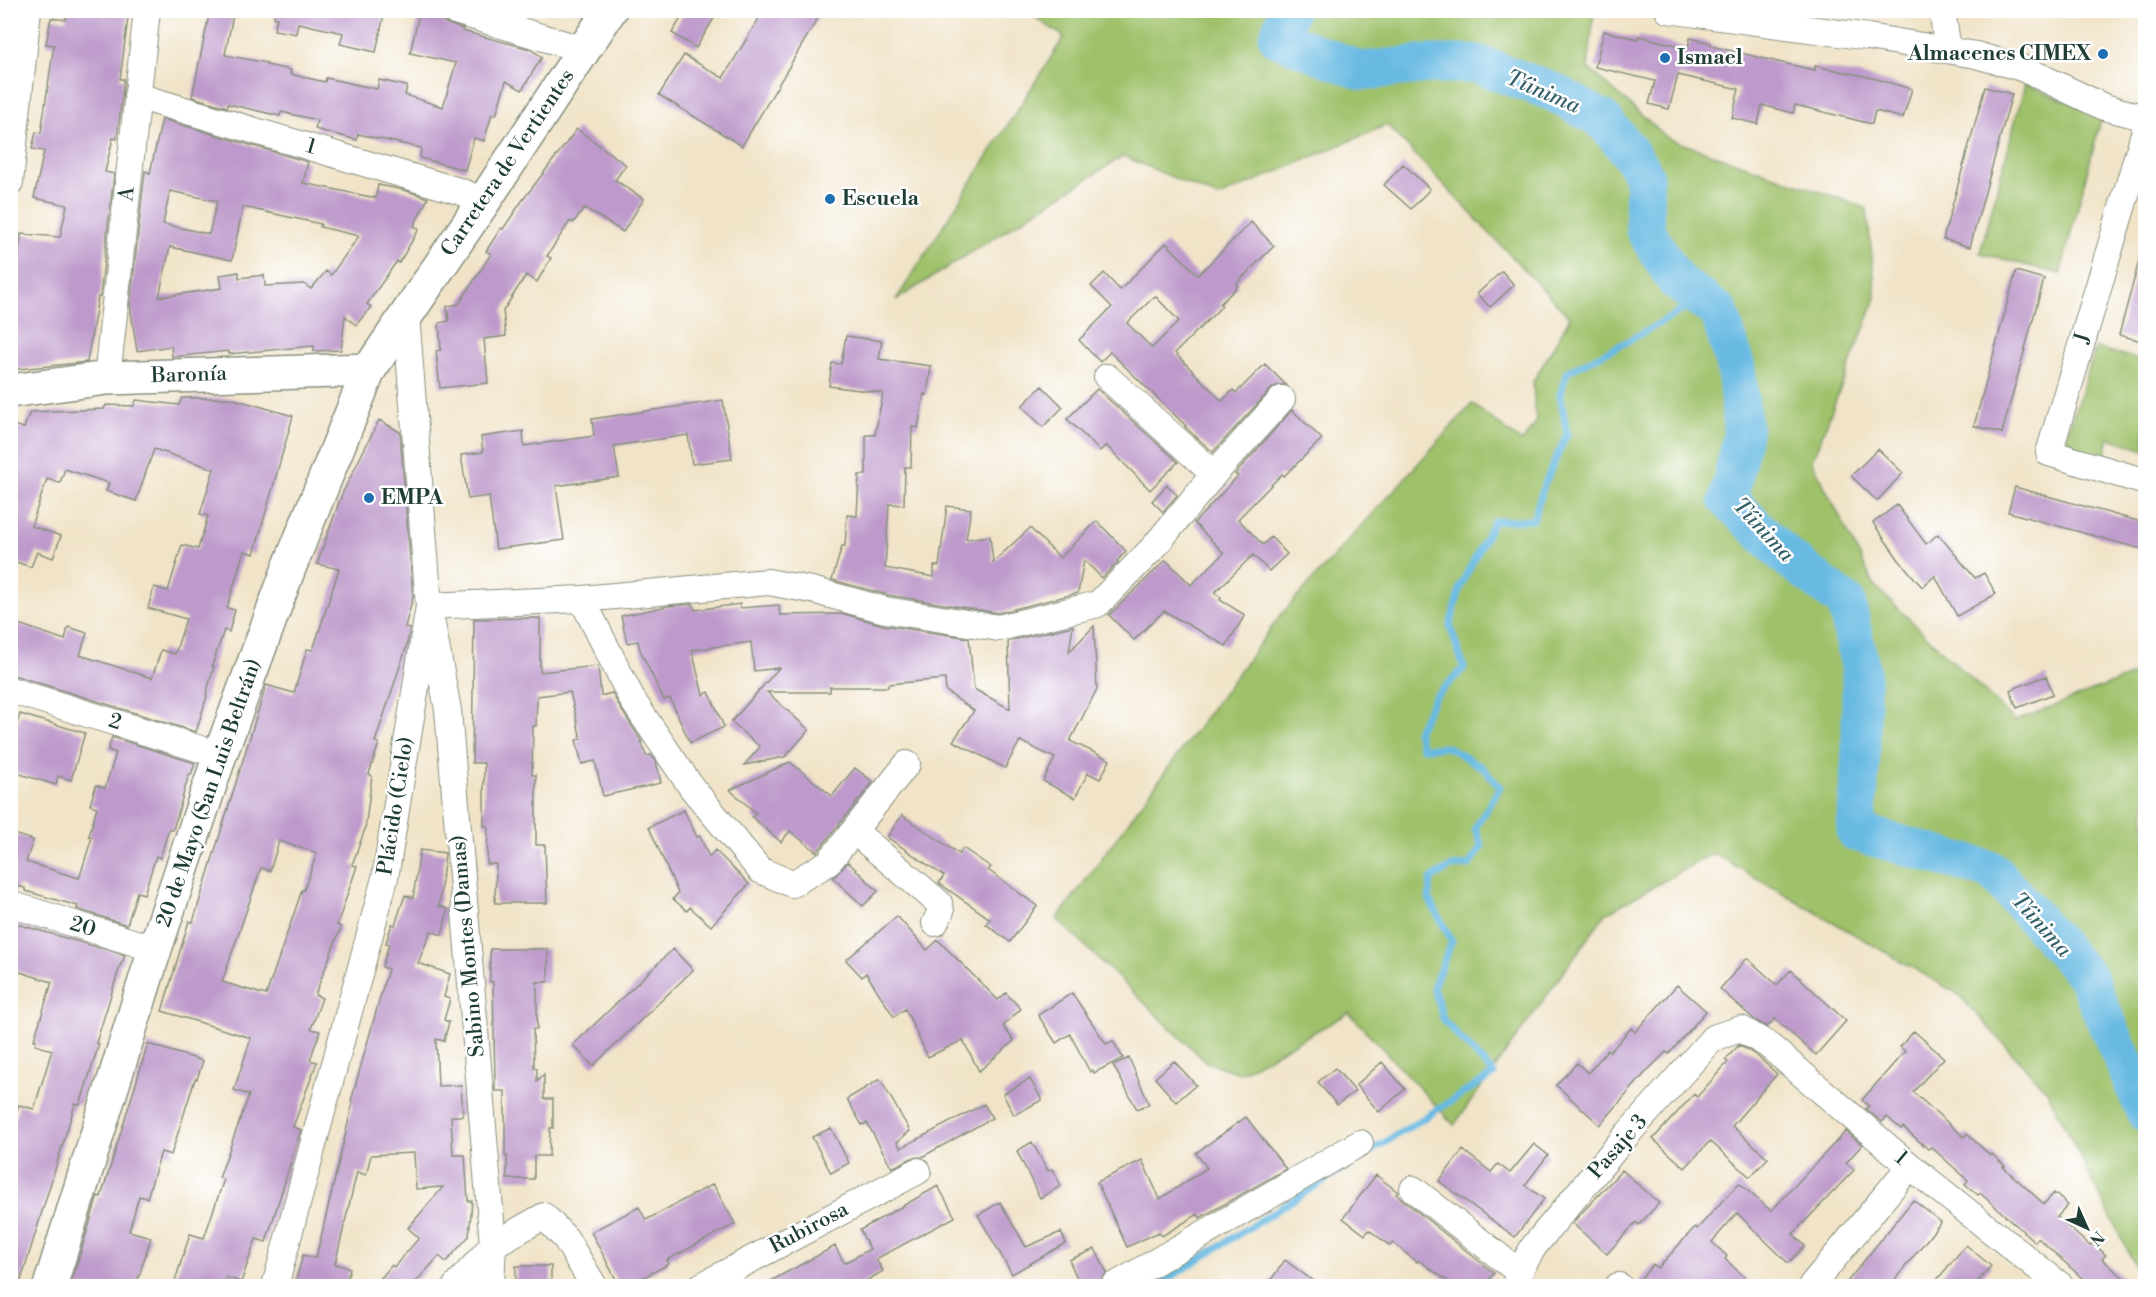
<svg xmlns="http://www.w3.org/2000/svg" width="2156" height="1297" viewBox="0 0 2156 1297" font-family="'Libre Bodoni',serif">
  <style>
    .green { fill: #9fc16a; stroke: #5f7f4f; stroke-width: 1.5 }
    .lines { fill: none; stroke-linecap: round; stroke-linejoin: round }
    .stream { stroke: #67bae3; stroke-width: 7 }
    .river { stroke: #67bae3; stroke-width: 39 }
    .building { fill: #bd9acb; fill-rule: evenodd }
    .minor-casing { stroke: #88907e; stroke-width: 28 }
    .secondary-casing { stroke: #88907e; stroke-width: 36 }
    .minor { stroke: #fff; stroke-width: 26 }
    .secondary { stroke: #fff; stroke-width: 33 }
    .poi-dot { fill: #1f6fb2; stroke: #fff; stroke-width: 2 }
    .labels { text-anchor: middle; dominant-baseline: central; stroke-width: 5; stroke-linejoin: round; paint-order: stroke }
    .poi-label { font-size: 21px; font-weight: bold; fill: #1f3d34; stroke: #fff; text-anchor: start }
    .street-label { font-size: 21px; fill: #1f3d34; stroke: #fff }
    .water-label { font-size: 22px; font-style: italic; fill: #356269; stroke: #fff }
  </style>
  <rect width="100%" height="100%" fill="#fff"/>
  <filter id="ink" filterUnits="userSpaceOnUse"><feTurbulence type="fractalNoise" baseFrequency=".0167" numOctaves="2"/><feDisplacementMap in="SourceGraphic" scale="12" xChannelSelector="R" yChannelSelector="G"/><feConvolveMatrix kernelMatrix="1 2 1 2 8 2 1 2 1" color-interpolation-filters="sRGB"/></filter>
  <filter id="wash" filterUnits="userSpaceOnUse"><feTurbulence type="fractalNoise" baseFrequency=".008" numOctaves="4" result="noise"/><feDisplacementMap in="SourceGraphic" scale="24" xChannelSelector="R" yChannelSelector="G"/><feGaussianBlur stdDeviation="1.35" result="paint"/><feColorMatrix in="noise" values="0 0 0 0 0 0 0 0 0 0 0 0 0 0 0 0 0 1.4 0 .05"/><feComposite in="paint" operator="in"/></filter>
  <g filter="url(#wash)">
    <rect width="100%" height="100%" fill="#f0e3c7"/>
    <!-- green -->
    <path class="green" d="M1026,11H1594L1588,68L1669,139L1867,208L1876,298L1812,461L1874,585L2015,721L2138,673L2145,693V1285L2047,1091L1958,994L1713,853L1605,914L1454,1125L1349,1013L1240,1073L1206,1062L1057,919L1280,616L1472,404L1522,442L1536,423L1533,382L1570,318L1387,125L1218,197L1123,156L896,300L1064,37Z
      M2025,84L2102,116L2060,274L1980,253Z
      M2096,348L2145,361V450L2109,438L2104,460L2079,452L2066,436Z"/>
    <g class="lines">
      <!-- stream -->
      <path class="stream" d="M1156,1286L1494,1074L1444,1021L1433,987L1452,941L1429,899L1431,879L1451,867L1469,865L1482,846L1475,828L1500,787L1483,768L1448,747L1422,748L1417,731L1435,697L1464,668L1450,626L1461,585L1494,521L1533,520L1544,485L1567,434L1560,395L1567,372L1630,340L1702,299"/>
      <!-- river -->
      <path class="river" d="M1289,10L1278,38L1361,71L1429,64H1477L1553,92L1602,119L1628,150L1644,175L1645,230L1676,281L1719,312L1736,367L1743,433L1728,500L1788,558L1846,602L1861,670V750L1856,832L1993,871L2087,977L2146,1113"/>
    </g>
    <g id="blocks">
      <!-- building -->
      <path class="building" d="M67,10H129L120,79H124L117,139L113,138L105,172L114,174L100,297H98L87,362L10,370V321H12L21,234L60,237L67,205L34,198L44,151L32,149L36,132L41,133L47,92L54,45L46,44L51,18L66,20Z
        M210,10H234L225,55L267,63L266,65L291,70L290,74L325,82L326,78L377,89L379,80L407,86L405,95L443,107L456,63L410,53L419,14L440,19L448,24L463,29L462,31L530,49L542,57L522,90L506,81L496,115L492,114L484,141L474,138L465,170L420,158L421,148L358,134L357,140L315,129L317,120L281,112L280,116L228,104L227,107L192,97Z
        M275,10H385L376,52L340,44L343,33L298,23L296,34L274,30L277,18H274Z
        M686,10H719L696,48L672,33Z
        M764,10H806L818,18L742,146L659,95L684,55L723,78Z
        M1604,31L1638,39L1639,36L1688,48L1690,38L1711,43V46L1778,62L1815,70V66L1869,77L1912,89L1903,118L1875,111L1872,124L1795,105L1793,113L1762,105L1758,124L1732,118L1739,89L1678,75L1669,109L1649,104L1655,81L1595,67Z
        M1985,87L2012,94L1970,247L1943,239Z
        M162,119L308,162L303,183L376,198L378,185L404,190L428,198L414,226L419,229L399,263L397,261L367,304L371,307L356,325L345,316L341,350L314,351V346L229,354V351L172,357L171,346L137,351L130,305L145,171L150,173ZM170,191L217,201L209,234L163,224ZM243,207L321,224L320,227L359,236L331,275L326,271L311,289L304,284L265,286L264,275L239,278V272L220,275L222,288L159,297L170,247L232,260Z
        M577,129L626,165L615,180L644,199L623,232L585,208L573,223L570,221L547,256L551,258L537,282L526,275L503,311L506,336L484,339L488,383L440,388L436,351L441,350L439,323L449,321L447,306L459,304L491,254L486,251L501,228L503,229L522,201Z
        M1403,164L1430,189L1411,209L1384,185Z
        M1251,222L1274,246L1236,284L1238,286L1220,304L1222,306L1175,353L1222,401L1233,390L1236,393L1265,364L1286,385H1278L1271,389L1213,452L1185,427L1186,426L1110,352L1100,362L1079,340L1112,307L1091,286L1104,273L1120,290L1166,243L1198,275ZM1155,296L1179,321L1152,348L1127,323Z
        M2140,257L2145,258V342L2119,335Z
        M1502,271L1514,285L1490,307L1477,294Z
        M2016,271L2044,279L2002,433L1974,426Z
        M846,336L882,341L879,359L931,366L927,395L924,394L918,428L912,427L911,467H905L904,505L889,504L885,568L934,577V566H939L947,506L971,509L966,539L990,536L993,562L1030,528L1060,558L1097,521L1126,551L1117,561L1118,562L1102,578L1084,560L1078,593L998,613L888,595L832,580L842,546H845L847,515L857,516L859,475H866V435H875L883,393L829,386L832,363L841,364Z
        M1042,386L1063,407L1043,427L1022,406Z
        M1097,389L1178,462L1150,490L1106,445L1100,451L1067,419Z
        M182,398H231L293,416L254,554L244,551L227,608L235,610L229,632L224,630L212,666H214L206,695L207,696L196,732L10,674V621L65,640L68,627L87,633L80,655L152,678L161,650L175,654L186,619L148,608L154,587L168,591L182,545L198,549L208,516L200,514L214,469L154,449L136,501L106,491L109,483L65,469L60,483L47,479L31,526L61,536L53,558L37,552L31,567L10,560V424L24,428L30,412L104,409L106,405L134,406L136,400L179,405Z
        M723,400L732,459L692,464L688,435L614,446L619,477L556,486L564,540L496,549L489,496L468,499L461,455L483,452L481,437L523,431L524,446L594,436L592,419Z
        M1292,410L1322,439L1284,476L1282,474L1238,519L1263,545L1271,537L1287,554L1269,571L1253,555L1214,593L1221,597L1220,600L1245,615L1226,646L1164,611L1134,640L1109,615L1166,560L1191,585L1224,553L1194,523L1238,476L1235,474Z
        M379,420L400,432L413,597L405,627L410,629L406,648L375,742L379,743L369,774L372,776L365,829L352,865L357,866L337,925L341,927L315,995L322,998L311,1029L320,1031L310,1060L317,1062L293,1127L301,1130L266,1242L256,1239L241,1282L226,1277L223,1287H173L190,1234L204,1238L224,1179L219,1178L249,1095L234,1090L251,1038L162,1011L189,921L193,922L266,685L294,693L307,649L313,650L339,569L317,564L342,494ZM279,841L317,853L304,890H302L266,995L222,982L261,868L270,871Z
        M1878,449L1903,473L1877,501L1851,476Z
        M1167,485L1177,495L1163,512L1152,501Z
        M2015,487L2145,523V550L2008,512Z
        M1897,505L1926,544L1938,534L1975,578L1984,573L1996,594L1957,616L1935,576L1922,587L1899,560L1873,523Z
        M693,604L695,610L740,604V608L779,605L780,615L844,614L883,625L969,638L974,689L1010,709L1008,641L1073,626L1069,652L1094,626L1097,689L1070,741L1110,760L1100,779L1088,773L1075,798L1043,781L1055,758L1020,741L1005,768L953,741L974,711L946,691L945,679L888,684V687H830V692H767L809,730L785,757L744,765L760,747L731,722L779,668L754,671L751,642L692,650L703,695L709,692L724,727L690,743L670,698L664,700L640,650L638,641L627,643L621,616L668,606Z
        M540,618V672L598,666L601,696L612,693L621,709L641,740L646,756L651,755L656,761L661,783L603,796L595,761L582,764L576,740L581,739L570,692L537,696L536,726H533L532,775H536V845H545L547,903H495L496,864H487L488,826H484V763H472L474,619Z
        M2046,676L2053,694L2017,708L2010,690Z
        M20,714L85,733L71,780L58,776L56,785L10,771V746Z
        M112,737L195,763L191,775L189,774L173,830L169,829L160,858L156,856L144,894L137,892L127,925L77,909L78,906L25,891V888L18,886L17,891L10,889V846L14,834L33,840L26,862L79,878L80,876L92,837L89,836L97,807L90,805L96,785L105,788L116,753L108,750Z
        M790,762L832,796L855,768L873,782L817,852L790,831L781,842L752,817L756,813L730,790Z
        M684,810L697,837L700,836L709,857L715,850L749,884L711,926L690,907L687,911L673,899L678,893L649,827Z
        M902,815L959,854L963,848L991,867L988,870L1037,906L1010,942L986,924L990,919L939,883L944,876L887,837Z
        M420,850L445,853L439,906L448,909L442,935L431,931L418,963L450,974L444,997L450,999L444,1020L449,1022L444,1041L436,1039L438,1086L461,1085L463,1116H451L453,1155H465L468,1201H472L469,1236L446,1262L439,1256L414,1284L416,1287H373L392,1265L394,1267L419,1238L408,1228L443,1187L416,1189L414,1153L371,1155L366,1175L357,1172L335,1264L350,1268L345,1287H294L303,1255L316,1258L353,1102L351,1101L388,969L382,967L389,944L386,943L392,924L395,925L405,895L413,898Z
        M848,862L878,891L863,906L833,878Z
        M897,916L927,950L938,940L998,1000L1006,993L1021,1009L1003,1026L1014,1041L979,1071L963,1040L928,1057L905,1009L894,1017L866,973L862,977L846,960Z
        M10,922L125,955L122,963H121L96,1043L99,1044L80,1105L75,1104L19,1287H10V1131L19,1105L34,1109L52,1050L35,1045L36,1040H34L52,982L10,969Z
        M490,949H548V982H537V1029H533L534,1068H537V1081L544,1074V1099H553V1128H550L549,1156H534V1179H507V1156H505V1091H495V1084L493,982H490Z
        M673,949L693,970L593,1066L573,1045Z
        M1747,958L1777,985L1791,970L1846,1021L1816,1055L1775,1019L1767,1027L1755,1020L1720,989Z
        M1677,985L1706,1011L1669,1054L1666,1052L1647,1071L1600,1125L1556,1085L1577,1063L1588,1073L1608,1050L1610,1052L1631,1028L1635,1032Z
        M1072,993L1106,1044L1113,1041L1123,1058L1094,1073L1093,1070L1090,1072L1070,1034L1056,1043L1038,1015Z
        M1914,1031L1944,1058L1913,1092L1964,1137L1967,1134L1990,1155L1992,1154L2005,1166L2003,1167L2044,1204L2054,1193L2068,1205L2057,1217L2090,1246L2093,1243L2106,1255L2102,1259L2134,1287H2092L2038,1238L2035,1242L1980,1193L1978,1195L1965,1184L1968,1180L1931,1147L1928,1149L1903,1127L1901,1129L1887,1117L1882,1122L1866,1109L1869,1106L1862,1100L1905,1051L1900,1047Z
        M148,1044L203,1061L197,1079H195L171,1155L161,1152L147,1198L139,1196L129,1231L151,1237L140,1273L135,1287H70L98,1196L101,1197Z
        M1739,1045L1756,1055L1777,1074L1732,1126L1768,1158L1750,1177L1710,1141L1685,1168L1653,1139L1694,1094L1697,1097L1728,1062L1725,1060Z
        M1129,1058L1149,1104L1137,1109L1113,1065Z
        M1174,1061L1196,1085L1176,1102L1155,1078Z
        M1382,1062L1405,1089L1379,1112L1356,1085Z
        M1335,1068L1355,1091L1337,1105L1318,1082Z
        M880,1079L910,1131L897,1142L901,1148L984,1104L992,1118L922,1157L912,1158L892,1168L867,1123L862,1125L847,1099Z
        M1030,1079L1042,1100L1014,1115L1003,1094Z
        M1246,1117L1286,1169L1200,1218L1198,1214L1162,1236L1159,1232L1127,1247L1097,1182L1142,1160L1160,1199L1207,1168L1196,1153Z
        M831,1128L849,1163L831,1173L812,1137Z
        M1846,1131L1862,1145L1846,1163L1854,1170L1793,1234L1805,1246L1788,1263L1737,1213L1712,1242L1727,1256L1725,1259L1755,1287H1634L1653,1264L1658,1268L1695,1227L1697,1229L1739,1183L1771,1211Z
        M1032,1142L1048,1171L1052,1169L1061,1186L1040,1198L1017,1151Z
        M1534,1144L1548,1155L1525,1185L1544,1199L1515,1237L1439,1181L1463,1150L1491,1172L1498,1164L1510,1173Z
        M1622,1170L1659,1203L1639,1225L1636,1222L1607,1254L1572,1223Z
        M1376,1175L1398,1192L1396,1194L1404,1201L1494,1273L1483,1287H1456L1418,1260L1417,1262L1393,1243L1390,1246L1369,1230L1365,1235L1343,1218Z
        M713,1184L735,1224L667,1260L669,1264L625,1287H620L591,1232L639,1207L646,1220Z
        M938,1186L955,1217L876,1259L883,1271L856,1287H760L835,1246L844,1263L870,1249L860,1230Z
        M1913,1200L1941,1222L1889,1287H1843Z
        M1000,1202L1026,1247L1061,1232L1066,1243L1012,1274L978,1215Z
        M1966,1245L1991,1266L1973,1287H1931Z
        M1095,1249L1107,1273L1100,1282L1090,1287H1081L1069,1260Z
        M1285,1260L1321,1287H1266Z
        M516,1266H551V1287H516Z"/>
    </g>
  </g>
  <g filter="url(#ink)">
    <use href="#blocks" fill-opacity="0" stroke="#88907e" stroke-width="1.5"/>
    <g class="lines">
      <defs>
        <path id="minor" d="M452,10L584,50
          M1668,10L1868,37L1976,55L2022,68L2104,107L2146,118
          M1942,10L1948,50
          M137,96L462,192L484,201
          M2146,127L2049,453L2146,482
          M10,182L28,10
          M1107,377L1214,474
          M107,378L147,10
          M582,599L633,701L692,788L760,870L792,884L828,863L907,764
          M429,606L582,599L768,582L812,590L885,610L999,628L1098,604L1154,547L1214,474L1282,399
          M432,624L448,710L493,1245L491,1286
          M10,690L220,755
          M854,831L939,903L941,911L935,923
          M10,904L155,949
          M1413,1189L1519,1272
          M275,1286L385,878L429,606L406,315
          M456,1286L493,1245L544,1216L566,1239L594,1286
          M701,1286L918,1171
          M1114,1286L1360,1143
          M1515,1286L1519,1272L1534,1246L1625,1137L1713,1038L1741,1029L1768,1045L1910,1166L2061,1286
          M1618,1286H1619
          M1811,1286L1910,1166"/>
        <path id="secondary" d="M10,391L107,378L369,370
          M50,1286L155,949L220,755L289,568L369,370L484,201L610,10"/>
      </defs>
      <!-- minor casing -->
      <use href="#minor" class="minor-casing"/>
      <!-- secondary casing -->
      <use href="#secondary" class="secondary-casing"/>
      <!-- minor -->
      <use href="#minor" class="minor"/>
      <!-- secondary -->
      <use href="#secondary" class="secondary"/>
    </g>
  </g>
  <!-- markers -->
  <g class="poi-dot">
    <circle cx="2103" cy="54" r="6"/>
    <circle cx="1665" cy="58" r="6"/>
    <circle cx="830" cy="199" r="6"/>
    <circle cx="369" cy="498" r="6"/>
  </g>
  <g class="labels">
    <!-- poi labels -->
    <g class="poi-label">
      <text x="2091" y="54" text-anchor="end">Almacenes CIMEX</text>
      <text x="1677" y="58">Ismael</text>
      <text x="842" y="199">Escuela</text>
      <text x="381" y="498">EMPA</text>
    </g>
    <!-- street labels -->
    <g class="street-label">
      <text transform="translate(311 147) rotate(16)">1</text>
      <text transform="translate(508 163) rotate(-56)">Carretera de Vertientes</text>
      <text transform="translate(127 194) rotate(-84)">A</text>
      <text transform="translate(2083 338) rotate(-73)">J</text>
      <text transform="translate(189 375) rotate(-2)">Baronía</text>
      <text transform="translate(115 722) rotate(17)">2</text>
      <text transform="translate(209 793) rotate(-71)">20 de Mayo (San Luis Beltrán)</text>
      <text transform="translate(396 806) rotate(-81)">Plácido (Cielo)</text>
      <text transform="translate(83 927) rotate(17)">20</text>
      <text transform="translate(468 946) rotate(-95)">Sabino Montes (Damas)</text>
      <text transform="translate(1618 1147) rotate(-49)">Pasaje 3</text>
      <text transform="translate(1901 1158) rotate(40)">1</text>
      <text transform="translate(809 1228) rotate(-28)">Rubirosa</text>
    </g>
    <!-- water labels -->
    <g class="water-label">
      <text transform="translate(1543 92) rotate(23)">Tíinima</text>
      <text transform="translate(1763 530) rotate(47)">Tíinima</text>
      <text transform="translate(2041 925) rotate(48)">Tíinima</text>
    </g>
  </g>
  <!-- margin -->
  <rect width="2156" height="1297" fill="none" stroke="#fff" stroke-width="36"/>
  <!-- north arrow -->
  <g transform="translate(2087 1228) rotate(135)" stroke="#ffffff" stroke-width="4.5" paint-order="stroke">
  <path d="M0-4.5L10 22L0 15L-10 22Z" fill="#1f3d34"/>
  <text y="-9" font-size="16" font-weight="bold" text-anchor="middle" fill="#1f3d34">N</text>
  </g>
</svg>
